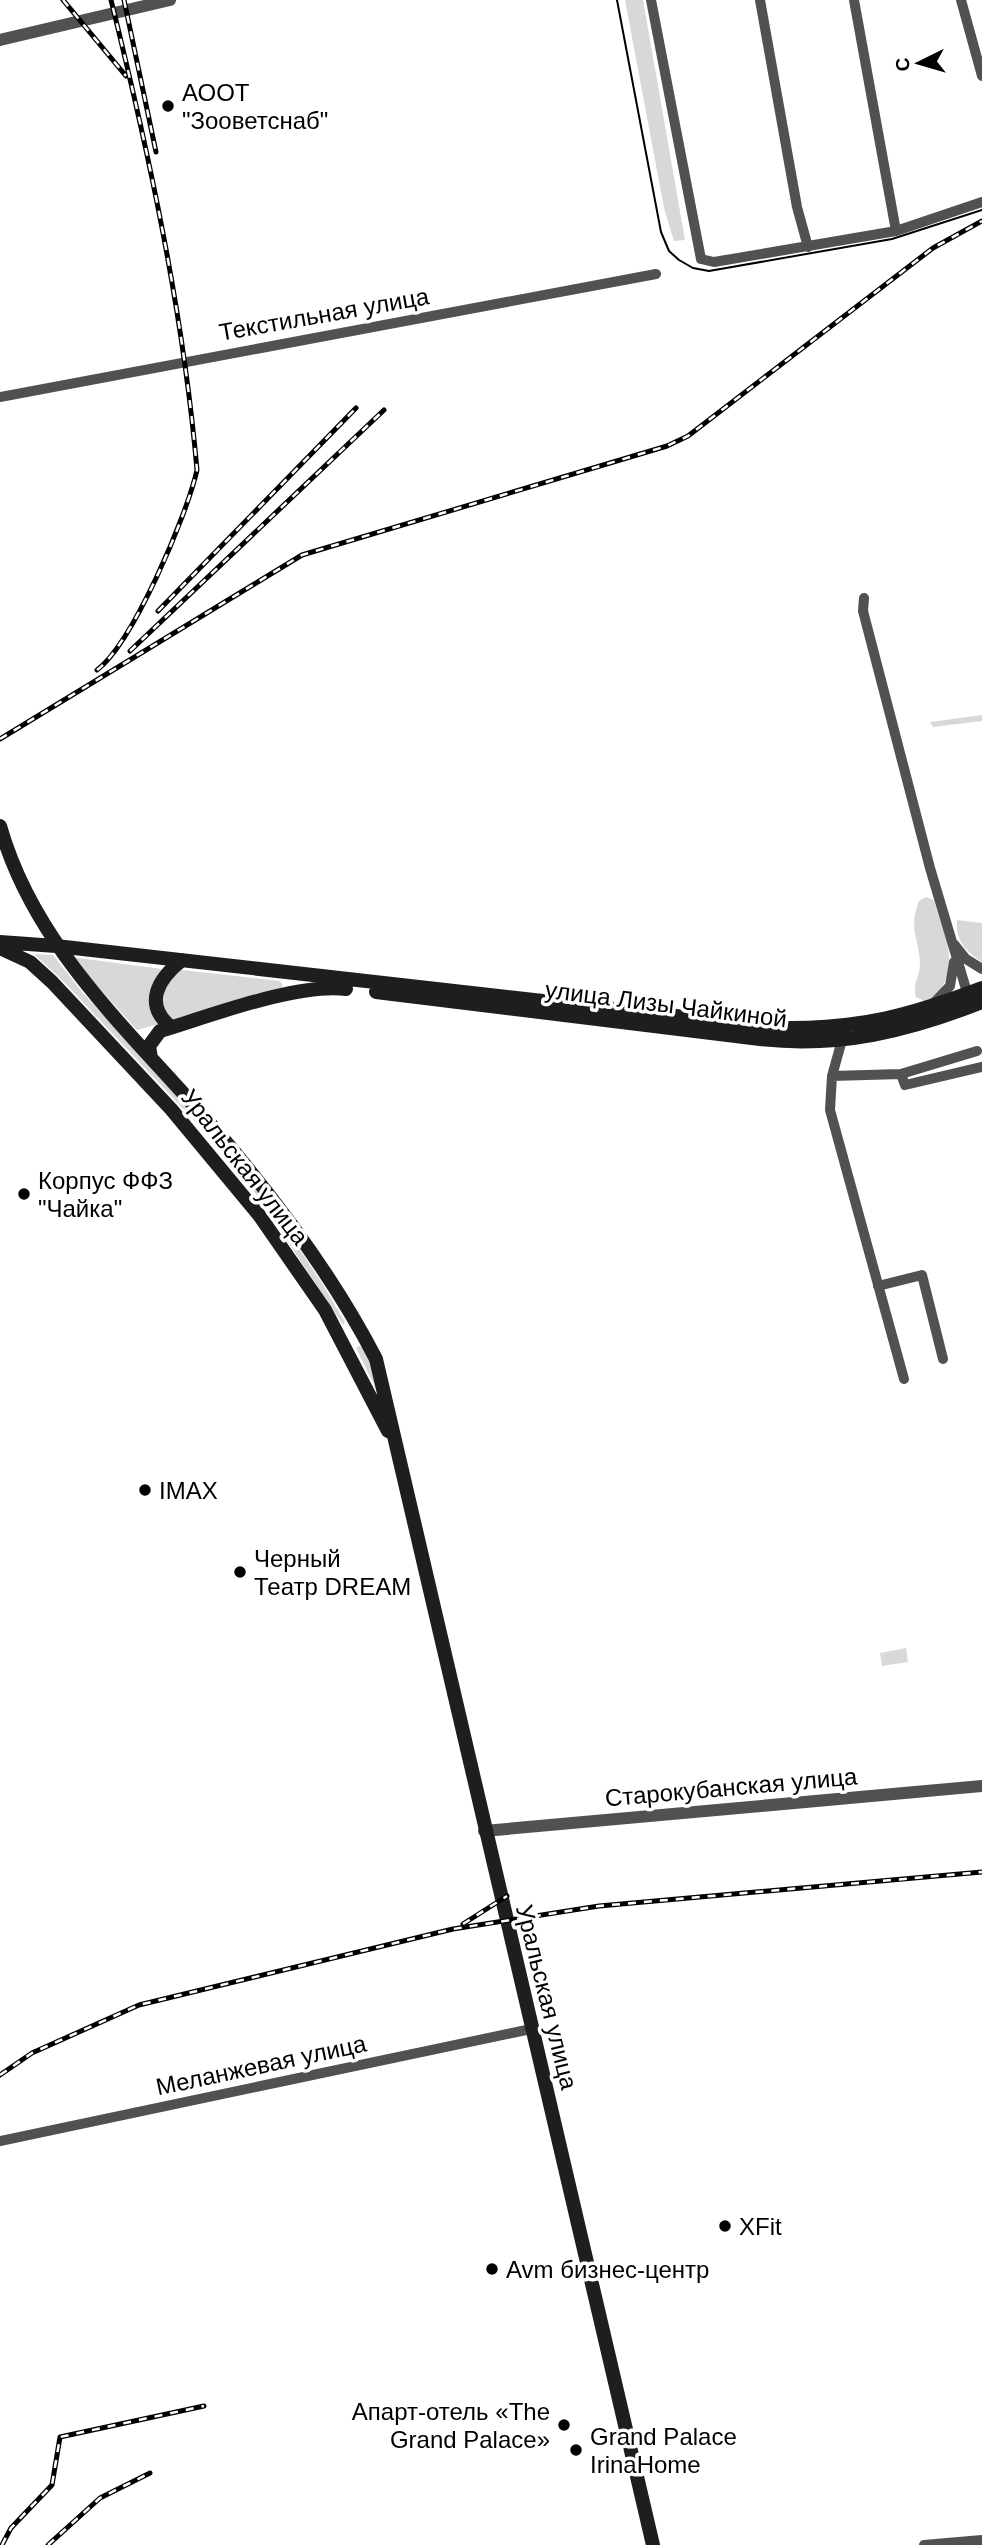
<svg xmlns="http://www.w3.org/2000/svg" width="982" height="2545" viewBox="0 0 982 2545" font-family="Helvetica,sans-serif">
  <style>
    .green { fill: #d8d8d8 }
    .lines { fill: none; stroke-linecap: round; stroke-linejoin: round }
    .minor { stroke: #515151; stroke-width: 10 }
    .tertiary { stroke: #515151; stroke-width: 12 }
    .secondary { stroke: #1e1e1e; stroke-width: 14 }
    .tram { stroke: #000; stroke-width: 2 }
    .rail-casing { stroke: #000; stroke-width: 5 }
    .rail { stroke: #fff; stroke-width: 2.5; stroke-dasharray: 8; stroke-linecap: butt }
    .poi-dot { fill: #000; stroke: #fff; stroke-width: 2.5 }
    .labels { text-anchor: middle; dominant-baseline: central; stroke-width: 7; stroke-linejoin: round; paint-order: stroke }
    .poi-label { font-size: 24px; fill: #000; stroke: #fff; text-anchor: start }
    .street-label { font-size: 24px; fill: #000; stroke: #fff }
  </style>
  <rect width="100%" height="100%" fill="#fff"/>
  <!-- green -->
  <path class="green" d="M625,0H643L685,240L674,241L664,208Z
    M982,715V721L933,727L930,722Z
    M926,897L934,900C945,940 965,971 928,1003L916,997C912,983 920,977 920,964C919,937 908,930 919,901Z
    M957,920L982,923V962C966,952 955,940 957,920Z
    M34,954L53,955L83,993L224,1146L221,1149L62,980Z
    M71,957L162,969C150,988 145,1004 159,1024L137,1030Z
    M182,970L280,981L283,986L280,990L171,1021L163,1012L161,987L171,976Z
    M238,1167C278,1217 314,1267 345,1322L343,1325Z
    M359,1346L364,1348L374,1371L376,1389L356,1348Z
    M906,1648L908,1662L882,1666L880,1653Z"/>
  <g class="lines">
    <!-- minor -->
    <path class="minor" d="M651,0L701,259L714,262L896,231L982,202
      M760,0L797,207L808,247
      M854,0L896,231
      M961,0L982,76
      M0,397L656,274
      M864,598L863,611L930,868L969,999
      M954,944L966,959L982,969
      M934,1003L950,986L954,962
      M842,1040L832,1076L830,1110L904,1379
      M901,1074L977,1051
      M832,1076L901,1074L905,1085L981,1067
      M878,1286L922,1275L943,1359
      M0,2141L531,2029
      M924,2545L982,2540"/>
    <!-- tertiary -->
    <path class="tertiary" d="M0,40L170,0
      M484,1831L982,1786"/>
    <!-- secondary -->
    <path class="secondary" d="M0,826C32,939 116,1018 191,1102C261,1180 328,1266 376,1359L653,2545
      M0,942L56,946L783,1028C860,1029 911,1015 982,988
      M0,948L30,962L52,982L171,1109L259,1215L325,1310L388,1431
      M376,992L760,1039C839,1048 909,1031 982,1002
      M171,1027C143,1004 158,979 182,960
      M151,1058L149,1046L160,1031C210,1016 296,983 346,989"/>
    <!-- tram -->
    <path class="tram" d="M617,0L661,232L669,251L679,260L693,268L709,271L892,239L982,210"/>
    <defs>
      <path id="rail" d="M63,0L126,76
        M124,0L156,152
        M158,611L356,408
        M130,651L384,410
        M97,670C133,643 187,515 197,470C183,311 149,154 111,0
        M0,739L302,555L667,446L688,436L933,248L982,221
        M463,1924L507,1896
        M0,2075L32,2053L139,2005L453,1929L599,1906L982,1872
        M2,2545L11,2528L52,2485L60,2437L204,2406
        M48,2545L100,2498L150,2473"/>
    </defs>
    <!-- rail casing -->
    <use href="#rail" class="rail-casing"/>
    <!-- rail -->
    <use href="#rail" class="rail"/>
  </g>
  <!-- markers -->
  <g class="poi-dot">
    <circle cx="168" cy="106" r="7"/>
    <circle cx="24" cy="1194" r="7"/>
    <circle cx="145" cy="1490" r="7"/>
    <circle cx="240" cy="1572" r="7"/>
    <circle cx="725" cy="2226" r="7"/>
    <circle cx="492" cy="2269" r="7"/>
    <circle cx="564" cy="2425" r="7"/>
    <circle cx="576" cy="2450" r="7"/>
  </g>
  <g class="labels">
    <!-- poi labels -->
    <g class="poi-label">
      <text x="182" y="92">АООТ<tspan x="182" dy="28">"Зооветснаб"</tspan></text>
      <text x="38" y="1180">Корпус ФФЗ<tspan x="38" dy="28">"Чайка"</tspan></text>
      <text x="159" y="1490">IMAX</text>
      <text x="254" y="1558">Черный<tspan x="254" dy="28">Театр DREAM</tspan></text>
      <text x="739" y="2226">XFit</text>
      <text x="506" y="2269">Avm бизнес-центр</text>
      <text x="550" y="2411" text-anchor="end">Апарт-отель «The<tspan x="550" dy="28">Grand Palace»</tspan></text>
      <text x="590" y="2436">Grand Palace<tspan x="590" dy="28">IrinaHome</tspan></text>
    </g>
    <!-- street labels -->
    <g class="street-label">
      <text transform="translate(324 314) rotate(-10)">Текстильная улица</text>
      <text transform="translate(666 1004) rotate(7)">улица Лизы Чайкиной</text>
      <text transform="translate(245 1167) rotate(52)">Уральская улица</text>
      <text transform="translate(731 1787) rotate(-5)">Старокубанская улица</text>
      <text transform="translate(547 1997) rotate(76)">Уральская улица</text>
      <text transform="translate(261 2065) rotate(-12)">Меланжевая улица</text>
    </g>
  </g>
  <!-- north arrow -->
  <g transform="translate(919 63) rotate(265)" stroke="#ffffff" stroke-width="5" paint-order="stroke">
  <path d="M0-5L12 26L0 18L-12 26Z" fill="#000000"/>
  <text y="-10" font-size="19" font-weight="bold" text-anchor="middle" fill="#000000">С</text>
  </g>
</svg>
